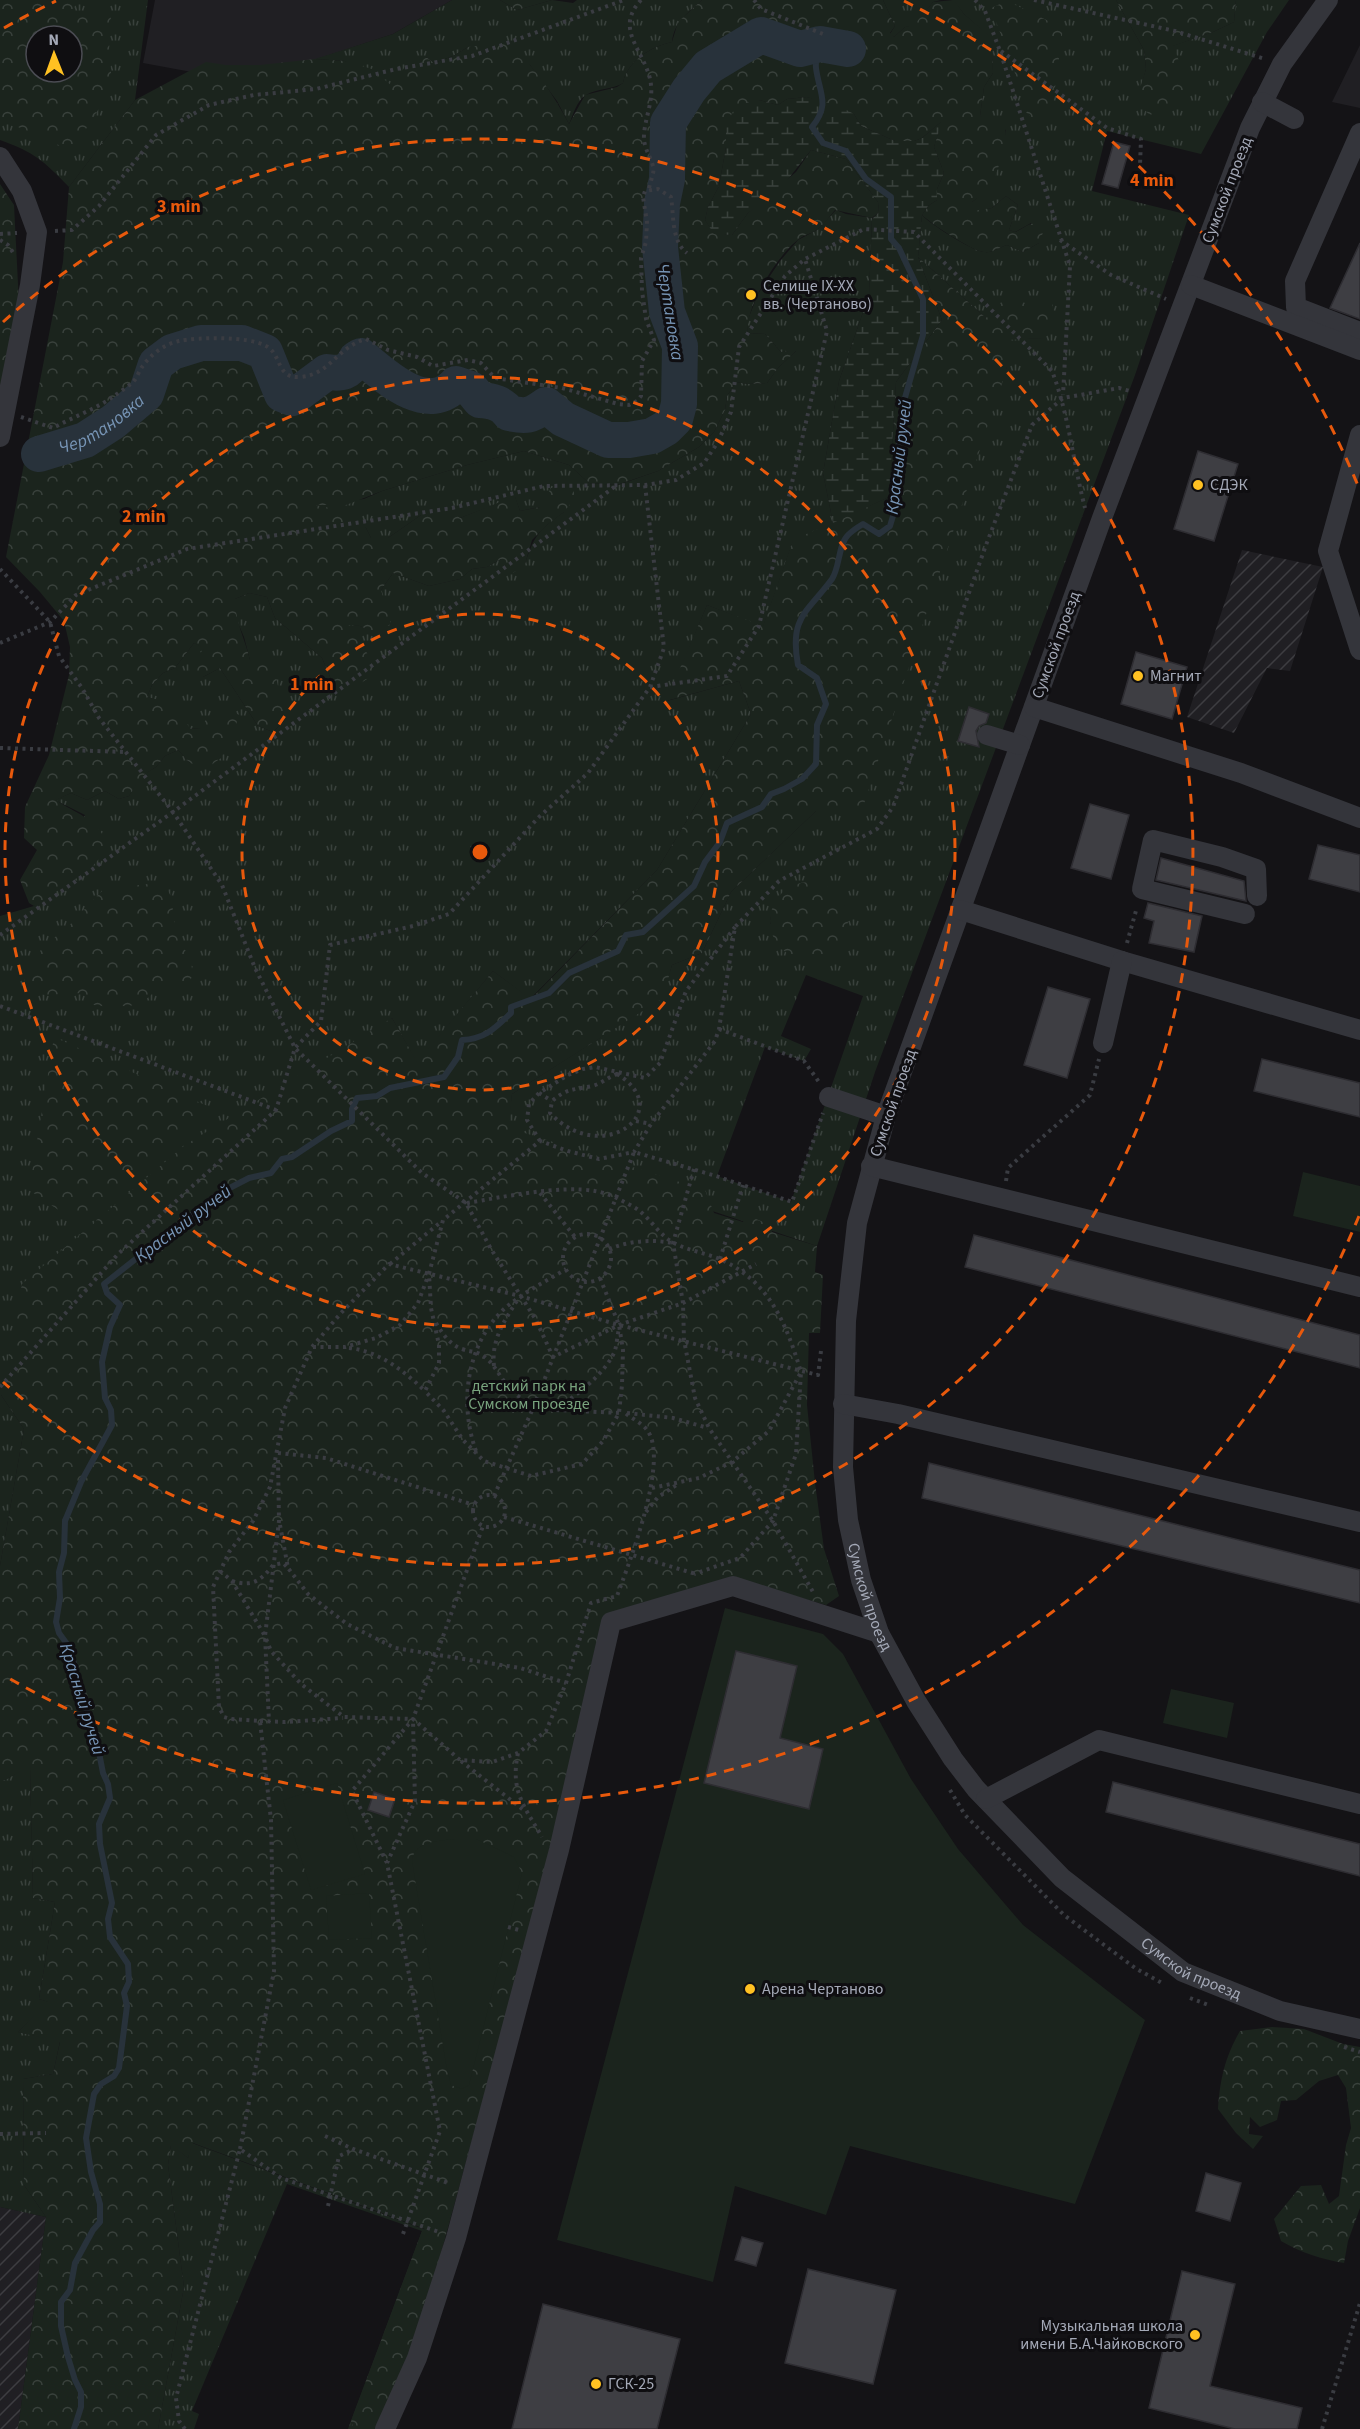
<svg xmlns="http://www.w3.org/2000/svg" width="1360" height="2429" viewBox="0 0 1360 2429" font-family="'Source Sans 3',sans-serif">
  <style>
    .built { fill: #201f23 }
    .industrial { fill: url(#industrial-furrows) }
    .grass { fill: url(#grass-tufts); fill-rule: evenodd }
    .forest { fill: url(#forest-crowns); fill-rule: evenodd }
    .wetland { fill: url(#wetland-marsh) }
    .pitch { fill: #1b241d }
    .water { fill: url(#water-rules) }
    .lines { fill: none; stroke-linecap: round; stroke-linejoin: round }
    .stream { stroke: #28323b; stroke-width: 6 }
    .river { stroke: #28323b; stroke-width: 36 }
    .building { fill: #3e3e43; stroke: #2e2d32; stroke-width: 1.5 }
    .path { stroke: #3a3c42; stroke-width: 4; stroke-dasharray: 3 4.5; stroke-linecap: butt }
    .minor { stroke: #34353b; stroke-width: 20 }
    .ring { fill: none; stroke: #e8590c; stroke-width: 3; stroke-dasharray: 10 8 }
    .poi-dot { fill: #ffc122; stroke: #0f0e11; stroke-width: 2 }
    .labels { text-anchor: middle; dominant-baseline: central; stroke-width: 6; stroke-linejoin: round; paint-order: stroke }
    .street-label { font-size: 16px; fill: #a4a9b7; stroke: #0f0e11 }
    .poi-label { font-size: 16px; fill: #a4a9b7; stroke: #0f0e11; text-anchor: start }
    .park-label { font-size: 16px; fill: #79a47e; stroke: #0f0e11 }
    .water-label { font-size: 18px; font-style: italic; fill: #7795b6; stroke: #0f0e11 }
    .centre { fill: #e8590c; stroke: #0f0e11; stroke-width: 3 }
    .ring-label { font-size: 18px; text-anchor: middle; font-weight: bold; fill: #e8590c; stroke: #0f0e11; stroke-width: 6; stroke-linejoin: round; paint-order: stroke }
  </style>
  <defs>
    <pattern id="industrial-furrows" width="10" height="10" patternUnits="userSpaceOnUse" patternTransform="scale(1.5)"><rect width="10" height="10" fill="#201f23"/><path d="M-1 1l2-2M0 10L10 0M9 11l2-2" fill="none" stroke="#3d3d41"/></pattern>
    <pattern id="grass-tufts" width="24" height="20" patternUnits="userSpaceOnUse" patternTransform="scale(1.5)"><rect width="24" height="20" fill="#1b241d"/><path d="M3 7l-1-3M5 7V3M7 7l1-3M15 17l-1-3M17 17v-4M19 17l1-3" fill="none" stroke="#39413c"/></pattern>
    <pattern id="forest-crowns" width="20" height="18" patternUnits="userSpaceOnUse" patternTransform="scale(1.5)"><rect width="20" height="18" fill="#1b241d"/><path d="M2 6a3 3 0 1 1 6 0M12 15a3 3 0 1 1 6 0" fill="none" stroke="#39413c"/></pattern>
    <pattern id="wetland-marsh" width="20" height="14" patternUnits="userSpaceOnUse" patternTransform="scale(1.5)"><rect width="20" height="14" fill="#1b241d"/><path d="M1 5h8M5 5V1M11 12h8M15 12V8" fill="none" stroke="#39413c"/></pattern>
    <pattern id="water-rules" width="6" height="5" patternUnits="userSpaceOnUse" patternTransform="scale(1.5)"><rect width="6" height="5" fill="#28323b"/><path d="M0 2.5h6" fill="none" stroke="#444d55"/></pattern>
  </defs>
  <rect width="100%" height="100%" fill="#141316"/>
  <!-- built -->
  <path class="built" d="M155,0H452L393,34L246,82L143,63Z
    M1360,45V108L1332,102Z"/>
  <!-- industrial -->
  <path class="industrial" d="M1242,550L1323,567L1290,671L1267,668L1234,733L1187,717Z
    M0,2207L46,2217L18,2429H0Z"/>
  <!-- grass -->
  <path class="grass" d="M0,0H148L135,100L69,187C44,161 34,152 0,140ZM36,36H72V72H36Z
    M452,0H500L517,10L552,0L573,3L577,0H702C688,13 674,22 672,42C652,46 627,61 623,83C612,90 597,88 586,95C577,100 573,115 569,124L557,101L530,65L468,47L453,56L434,63L426,57L392,87L345,61L315,59L393,34Z
    M883,0H941L933,2L914,26L905,27L894,37L890,34L895,26Z
    M951,0H1116L1144,50L1146,69L1138,98L1172,46L1213,32L1234,22L1236,0H1289L1267,32L1201,154L1107,131L1092,191L1189,215L1135,375L875,1072L817,1246L506,1142L512,1094L662,998L672,965L702,953L731,892L816,811L1007,367V339L1044,338L1032,307L986,318L918,257L922,215C930,224 972,251 984,252C993,253 998,248 1007,245L1023,252L1039,243L1031,223L1015,232L1009,230L1018,205L1006,196L992,208L972,212V202C997,185 1002,158 1006,130L980,116L984,87L993,73L991,38L964,14L954,1ZM791,887L844,905L847,918V928L770,924C771,907 777,897 791,887ZM806,975L863,996L791,1202L717,1176L765,1047L804,1061L811,1049L781,1036Z
    M836,210L846,214L872,218L869,295L839,381L823,473L833,523L793,541L763,627L707,605L667,701L739,681L751,714L657,870L530,999L493,971L417,1063L392,1018L1,1395L24,1429L0,1566V916L34,906L85,815L55,800L71,793L87,800L105,791L119,799L129,796L141,776L156,767L165,756L178,750L190,763L201,728L189,729C181,711 166,702 147,697L152,685L163,673L175,668L194,643L204,648L203,677L220,668L258,726L273,732L285,720L280,700L250,660L244,637L235,616V599L249,593L267,597L275,618L322,658L334,686L347,624L360,626L373,631L381,590L393,573L429,586L460,579L472,569L487,567L501,559L525,564C534,535 540,529 564,512L540,507L520,511L515,497L460,518L421,515L388,538H371L366,528L309,505L364,499L382,491L467,465L524,451L569,465L589,483L618,485L658,471L699,447L714,432L725,410L727,396L736,382L748,384L767,383L778,368L796,351L781,352L765,334L748,333L747,322L758,294L780,261L798,240L817,230Z
    M30,1765L33,1898L55,1902L39,1999L49,2002L18,2032L60,2041L53,2074L23,2079L24,2185L46,2217L0,2207V1780H5Z
    M192,2143L426,2230L376,2429H348L422,2231L287,2184L192,2411L199,2414L194,2429H158L184,2287L168,2165L171,2144L188,2158Z"/>
  <!-- forest -->
  <path class="forest" d="M0,0H78L71,13L111,16L109,42L112,88L72,151L0,119ZM36,36H72V72H36Z
    M500,0H552L517,10Z
    M702,0H883L895,26L890,33L894,37L905,27L914,25L933,2L954,0L964,14L992,38L993,73L984,87L980,116L1002,119C1013,133 997,177 987,190C983,195 977,198 972,202V211L992,208L1006,196L1018,205L1009,230L1015,232C1030,226 1030,218 1044,230L1039,243L1023,252L1007,245C998,248 993,253 984,252C972,251 930,223 922,215L928,206L937,200V189L944,173L934,147L941,122L922,138L914,141H895L861,126L854,114L807,97L787,99L778,105L759,100L726,147L719,186L708,207L705,220L714,233L732,235L748,213L796,172L811,150L846,159L878,202L879,212L872,218L835,210C829,217 823,226 815,231C810,234 804,235 799,239C778,254 744,308 748,333L765,334L781,352L797,350L778,368L767,383L748,384L736,382L727,396L725,410L714,432L699,447L658,471L617,485L589,483L569,465L524,451L467,465L382,491L346,505H315L345,511L366,528L371,538H388L421,515L449,507L460,518L515,496L520,511L540,507L551,488H573L575,498L564,512L547,525L532,540L525,564L513,573L501,559L487,567L472,569L460,579L429,586L393,573L381,590L391,624L373,632L360,626L348,625L371,659L367,679L349,691L334,686L322,658L275,618L267,597L249,593L235,599C235,621 245,639 250,660L274,667L285,720L273,732L258,726L220,668L203,677H190V663L204,649L194,643L175,668L163,673L152,685L147,697L176,704L190,729L201,728L208,716L227,711L240,715L221,758L207,768L190,763L178,750L165,756L156,767L142,776L129,796L119,799L105,791L87,800L71,793L56,800C78,815 91,815 107,841L98,860L89,870L34,906L29,903L20,880L37,850L24,838L25,807L49,755L69,675L70,647L64,621L40,592L6,557L63,262L69,187L135,100L206,62L226,65H260L315,59L345,61L372,69L392,86L412,56L426,57L434,63L453,56L468,47L506,42C533,63 553,94 569,124L585,95L617,87L623,83C627,61 652,46 672,42L678,22Z
    M1116,0H1236L1234,22L1213,32L1173,46L1188,84L1173,109L1149,115L1137,98L1146,69L1144,50Z
    M1007,1L1063,28L1053,103L1034,120L1026,112L1019,84L991,8Z
    M0,184L14,205L19,304L0,408Z
    M918,257L986,318L1009,294L1032,307L1050,294L1056,322L1044,338L1007,340V367L863,807L816,811L731,892L702,953L672,965L663,998L512,1094L509,1128L705,1190L714,1213L743,1222L746,1215L771,1225L772,1232L817,1246L815,1272L823,1275L820,1333H809L807,1405L815,1483L824,1549L839,1596L826,1605L743,1581L606,1615L553,1845L435,2275L413,2351L376,2429H354L351,2421L422,2231L425,2229L193,2143L188,2158L171,2145L168,2165L184,2287L158,2429H18L46,2217L24,2185L23,2079L53,2074L60,2042L18,2032L48,2002L39,1999L55,1902L33,1898L30,1766L5,1780H0V1566L24,1429L1,1395L22,1284L185,1145L392,1018L417,1062L493,971L531,999L657,870L751,714L739,681L666,701L707,605L763,626L793,540L889,497L896,382L942,320Z
    M770 921a39 39 0 1 1 78 0a39 39 0 1 1-78 0Z
    M148,884L168,891L174,902L172,913L181,945L190,956L193,975L186,988L167,989L157,986L150,996L139,1005L109,1007L94,1005L82,993L45,995L24,989C25,955 51,942 74,921L88,924L80,914L104,889Z
    M54,1037L214,1109L79,1224L29,1190Z
    M1272,2027L1304,2029L1343,2044L1360,2047V2208L1348,2241L1344,2263C1321,2259 1302,2253 1281,2241L1274,2219L1301,2186L1321,2185L1329,2204L1339,2196L1346,2145L1351,2128L1346,2088L1338,2075L1319,2081L1296,2100L1281,2101L1277,2120L1260,2127L1250,2117L1249,2134L1263,2136L1253,2149L1236,2133L1218,2109C1220,2079 1225,2057 1240,2031Z"/>
  <!-- wetland -->
  <path class="wetland" d="M807,97L837,105L854,114L861,126L895,141H914L922,138L942,121L934,147L944,173L937,189V200L928,206L922,215L918,257L942,320L896,382L889,497L833,523L823,473L839,381L869,295L872,219L879,212L878,202L846,159L811,150L778,192L748,213L732,235L714,234L705,220L708,207L719,186L726,147V126L736,105L759,100L778,105L787,99Z"/>
  <!-- pitch -->
  <path class="pitch" d="M1303,1172L1360,1186V1232L1293,1216Z
    M725,1608L823,1634L843,1654L911,1779L958,1849L1023,1925L1145,2020L1075,2204L850,2146L826,2215L735,2186L713,2282L557,2240Z
    M1171,1689L1234,1703L1227,1738L1163,1723Z
    M337,1783L365,1874L311,1890L283,1800Z
    M455,1839H476L514,1857L522,1873L469,2085L462,2089L451,2085L446,2064L412,1861C414,1841 439,1841 455,1839Z
    M369,1893L372,1938L329,1940L326,1896Z"/>
  <!-- water -->
  <path class="water" d="M146,394C128,422 83,459 49,462L39,454L46,441L69,434L77,429L100,425Z"/>
  <g class="lines">
    <!-- stream -->
    <path class="stream" d="M74,2429L81,2407V2392L75,2380L68,2357L61,2326V2302L70,2290L75,2263L93,2230L100,2222V2204L91,2172L86,2138L94,2094L101,2084L114,2076L119,2068L127,2006L124,1993L129,1982L128,1964L110,1937L108,1919L112,1903L100,1844L99,1824L110,1798L108,1784L103,1773L95,1732L89,1719L75,1666L67,1644L59,1633L56,1622L60,1598L59,1572L64,1553L65,1521L81,1482L112,1425L111,1410L105,1398L102,1362L110,1327L120,1305L107,1293L104,1284L218,1194L249,1178L271,1173L282,1159L292,1157L331,1131L352,1121V1109L357,1098L377,1096L390,1088L444,1077L458,1057L462,1040C485,1039 494,1029 511,1013V1007L549,993L569,973L618,951L626,935L643,932L694,886L705,862L720,842L727,823L762,807L771,794L784,789L802,779L816,764L817,725L826,704L817,678L798,665C789,617 807,613 832,579C840,567 838,545 848,535C852,531 858,527 863,524L879,534L890,526L896,506V480L902,408L923,335V299L899,248L891,239V197L866,179L846,151L823,143L812,127C831,104 819,93 816,68C815,60 818,51 820,44"/>
    <!-- river -->
    <path class="river" id="s1" d="M39,454L85,440L113,422L146,394L156,364L172,352L201,343H242L265,352L282,394L292,398L327,372C342,374 349,373 356,359L361,356C385,376 427,416 456,384L471,389L480,400C492,401 502,403 509,413C526,417 531,416 546,405L563,419L608,440H629L652,436L666,428L675,419L679,404L680,346L667,312L660,247L662,203L667,179L668,123L689,90L708,67L761,35L800,49L820,44L848,49"/>
  </g>
  <!-- building -->
  <path class="building" d="M1114,142L1130,146L1118,188L1102,184Z
    M1360,243V319L1330,308Z
    M1198,451L1238,464L1214,541L1174,529Z
    M1136,652L1187,667L1172,719L1121,704Z
    M969,707L989,714L986,723L979,726L976,731L979,747L958,741Z
    M1090,804L1129,815L1111,879L1071,868Z
    M1318,845L1360,855V892L1309,879Z
    M1161,858L1244,881L1246,901L1156,880Z
    M1148,903L1202,916L1194,952L1149,943L1154,921L1144,918Z
    M1048,987L1090,999L1067,1078L1024,1065Z
    M1262,1059L1360,1083V1117L1254,1091Z
    M974,1235L1360,1335V1368L965,1267Z
    M929,1463L1360,1570V1603L922,1498Z
    M736,1651L797,1666L780,1738L823,1749L809,1809L704,1783Z
    M1113,1782L1360,1844V1876L1106,1812Z
    M374,1792L395,1799L389,1817L368,1810Z
    M1206,2173L1241,2183L1230,2221L1196,2211Z
    M742,2237L763,2243L756,2266L735,2260Z
    M808,2269L896,2290L873,2384L785,2363Z
    M1182,2271L1235,2284L1210,2386L1302,2408L1297,2429H1235L1149,2408Z
    M543,2304L680,2339L657,2429H512Z"/>
  <g class="lines">
    <!-- path -->
    <path class="path" d="M641,0C612,31 648,53 651,85C653,102 645,118 644,135C643,147 650,155 653,166C655,173 650,181 649,189
      M754,0L761,9L823,34
      M975,0L985,11L1000,51L1070,266L1063,395
      M1034,0L1175,31L1265,59
      M1001,51L1107,128L1141,139L1140,165
      M55,231L72,230L99,206L156,135L209,105L254,95L316,89L396,69L472,56L624,0
      M0,234L17,233
      M0,240L8,245L14,254
      M1060,240L1111,275L1166,299
      M21,417L53,428C73,417 96,409 114,396C120,392 127,387 133,382C137,378 139,371 142,367C151,354 165,344 179,341C199,337 248,336 266,346C282,354 276,379 300,377C330,375 337,347 366,339L388,350L417,357L433,366L468,360L481,363L495,378L562,388L618,404L629,405L637,401L641,396L642,361L654,340L646,319L642,291L641,258L646,242L647,222L643,197L645,191L658,189L671,197C674,215 671,241 687,253
      M0,569L50,622L59,656L82,688L99,718L173,812L222,885L255,968L295,1048L422,1173L466,1203L491,1249L536,1320L553,1357L619,1325L683,1303L756,1264
      M0,643L50,622L76,595L187,549L452,508L544,486L645,485L676,480L704,463L718,442L731,412L739,347L785,276L805,259L864,229L914,232L1052,371C1069,415 1073,462 1085,508
      M650,687L727,676L759,626L827,331L805,259
      M0,748L126,752
      M0,935L173,812L617,485
      M1127,943L1137,907
      M0,1006L276,1110
      M719,1029L804,1061L819,1082
      M617,1074C678,1111 602,1168 550,1113L552,1101C567,1088 574,1090 592,1086C601,1084 608,1077 617,1074Z
      M539,1093L552,1101
      M636,1121L651,1124
      M540,1141L527,1120L529,1104L539,1093L568,1075L583,1069L595,1067L645,1078L660,1063L686,991L735,927
      M694,1169L673,1243L683,1303L684,1340L695,1398L709,1428L773,1521L813,1592
      M1006,1181L1008,1168L1090,1095L1099,1059
      M540,1193L575,1237
      M467,1203C502,1197 561,1185 595,1191C609,1193 625,1202 637,1209C650,1218 660,1236 674,1243C689,1251 707,1253 722,1260C770,1283 786,1323 801,1372
      M563 1258a24 24 0 1 1 48 0a24 24 0 1 1-48 0Z
      M609,1249C629,1241 651,1239 673,1243
      M720,1259L743,1185
      M390,1264L442,1221
      M600,1278L619,1325L623,1350L622,1385L619,1413L603,1441L582,1464L531,1476L484,1461L463,1440L444,1411L425,1391L439,1363V1345L431,1308L429,1274L443,1220L540,1141L568,1151L599,1159L634,1152L651,1124L715,1041L719,1029L735,927L779,881L877,829L893,807L986,545L1032,425L1063,398L1119,388L1130,391
      M436,1323C442,1333 450,1345 462,1349C473,1353 477,1350 487,1359C493,1364 497,1371 501,1377C515,1398 530,1406 555,1410C576,1395 602,1377 614,1353C617,1346 617,1336 619,1329
      M313,1347H345L376,1338L400,1325L418,1303L428,1276
      M349,1348C379,1351 404,1371 425,1391
      M494,1366C491,1339 505,1320 518,1299
      M0,1387L118,1254L276,1110L295,1048L321,1021L330,945L413,926L449,914L539,817L588,773L650,687L664,648L645,485
      M556,1410L620,1413
      M627,1413L673,1418L708,1428
      M476,1451C459,1404 466,1345 504,1309C522,1293 545,1282 566,1269
      M278,1453L326,1458L474,1505
      M278,1460L279,1521L265,1636L271,1651L301,1684L344,1717L413,1719L460,1760L492,1762L518,1753L546,1731L566,1683L591,1603L617,1596C629,1563 670,1459 647,1430C642,1423 631,1418 625,1413
      M652,1488L699,1478L732,1462L769,1431L801,1372L796,1454L773,1521L740,1558L694,1574
      M473 1511a16 16 0 1 1 32 0a16 16 0 1 1-32 0Z
      M494,1496L534,1406L634,1152L716,1176L792,1202L823,1113
      M646,1512L658,1497L678,1484
      M504,1517L696,1574
      M280,1525L288,1568L308,1594L347,1624L395,1648L520,1668L566,1683
      M220,1571L232,1581L265,1636L269,1722
      M232,1581C252,1587 261,1581 273,1565L283,1563L288,1568
      M260,1721L285,1722L343,1718
      M518,1753C510,1791 524,1806 542,1837
      M461,1761L526,1812
      M950,1790L965,1815L1064,1915L1135,1968L1162,1983
      M387,1863L352,1791L413,1719L483,1526
      M508,1927L519,1930
      M1190,1998L1211,2006
      M1344,2047L1360,2052
      M0,2134L46,2133
      M325,2136L353,2149L451,2184
      M240,2149L274,1971L271,1820L260,1721L231,1719L224,1717L219,1707L213,1587L229,1552L253,1521L270,1487L285,1408L312,1347L341,1313L389,1264L520,1296L619,1325L818,1375L821,1351
      M328,2206L339,2156L352,2150
      M403,2234L440,2131L387,1863L415,1801L413,1720
      M185,2429L179,2421L176,2398L240,2149L281,2178L439,2232
      M1322,2429L1360,2303"/>
    <!-- minor -->
    <g class="minor">
      <path id="s2" d="M1328,0L1282,64L1250,128L1102,518L886,1116L857,1223L846,1321L843,1467L848,1520L861,1580L879,1633L916,1701L953,1759L976,1789L1062,1878L1183,1972L1280,2011L1360,2029"/>
      <path d="M1262,102L1294,119"/>
      <path d="M1360,133L1295,281L1296,307L1360,332"/>
      <path d="M0,157L22,191L37,232L30,285L0,437"/>
      <path d="M1191,285L1360,350"/>
      <path d="M1360,435L1328,551L1360,650"/>
      <path d="M1034,707L1241,773L1360,818"/>
      <path d="M987,735L1020,745"/>
      <path d="M961,910L1122,961L1360,1030"/>
      <path d="M1245,914L1142,889L1153,840L1222,857L1256,869L1257,896"/>
      <path d="M1103,1043L1122,961"/>
      <path d="M829,1097L886,1116"/>
      <path d="M871,1166L1360,1287"/>
      <path d="M843,1404L898,1414L1360,1522"/>
      <path d="M986,1799L1099,1740L1360,1804"/>
      <path d="M385,2429L417,2358L456,2238L559,1850L611,1622L733,1586L879,1633"/>
    </g>
  </g>
  <!-- distance rings -->
  <g class="ring">
    <circle cx="480" cy="852" r="238"/>
    <circle cx="480" cy="852" r="475"/>
    <path d="M3 322A713 713 0 1 1 3 1382"/>
    <path d="M1359 1216A951 951 0 0 1 5 1676M4 28A951 951 0 0 1 56 1M904 1A951 951 0 0 1 1359 488"/>
  </g>
  <!-- markers -->
  <g class="poi-dot">
    <circle cx="751" cy="295" r="6"/>
    <circle cx="1198" cy="485" r="6"/>
    <circle cx="1138" cy="676" r="6"/>
    <circle cx="750" cy="1989" r="6"/>
    <circle cx="1195" cy="2335" r="6"/>
    <circle cx="596" cy="2384" r="6"/>
  </g>
  <g class="labels">
    <!-- street labels -->
    <g class="street-label">
      <text transform="translate(1227 190) rotate(-69)">Сумской проезд</text>
      <text transform="translate(1056 645) rotate(-70)">Сумской проезд</text>
      <text transform="translate(893 1103) rotate(-71)">Сумской проезд</text>
      <text stroke="none"><textPath href="#s2" startOffset="1692">Сумской проезд</textPath></text>
      <text stroke="none"><textPath href="#s2" startOffset="2196">Сумской проезд</textPath></text>
    </g>
    <!-- poi labels -->
    <g class="poi-label">
      <text x="763" y="286">Селище IX-XX<tspan x="763" dy="18">вв. (Чертаново)</tspan></text>
      <text x="1210" y="485">СДЭК</text>
      <text x="1150" y="676">Магнит</text>
      <text x="762" y="1989">Арена Чертаново</text>
      <text x="1183" y="2326" text-anchor="end">Музыкальная школа<tspan x="1183" dy="18">имени Б.А.Чайковского</tspan></text>
      <text x="608" y="2384">ГСК-25</text>
    </g>
    <!-- park labels -->
    <g class="park-label">
      <text x="529" y="1386">детский парк на<tspan x="529" dy="18">Сумском проезде</tspan></text>
    </g>
    <!-- water labels -->
    <g class="water-label">
      <text transform="translate(670 312) rotate(81)">Чертановка</text>
      <text stroke="none"><textPath href="#s1" startOffset="70">Чертановка</textPath></text>
      <text transform="translate(899 457) rotate(-83)">Красный ручей</text>
      <text transform="translate(183 1224) rotate(-37)">Красный ручей</text>
      <text transform="translate(82 1699) rotate(73)">Красный ручей</text>
    </g>
  </g>
  <circle cx="480" cy="852" r="9" class="centre"/>
  <g class="ring-label">
    <text x="1152" y="186">4 min</text>
    <text x="179" y="212">3 min</text>
    <text x="144" y="522">2 min</text>
    <text x="312" y="690">1 min</text>
  </g>
  <!-- north arrow -->
  <g transform="translate(54 54) rotate(359)"><circle r="28" fill="#0f0e11" stroke="#4b4c53" stroke-width="1.5"/>
  <path d="M0-4.5L10 22L0 15L-10 22Z" fill="#ffc122"/>
  <text y="-9" font-size="16" font-weight="bold" text-anchor="middle" fill="#a4a9b7">N</text>
  </g>
</svg>
